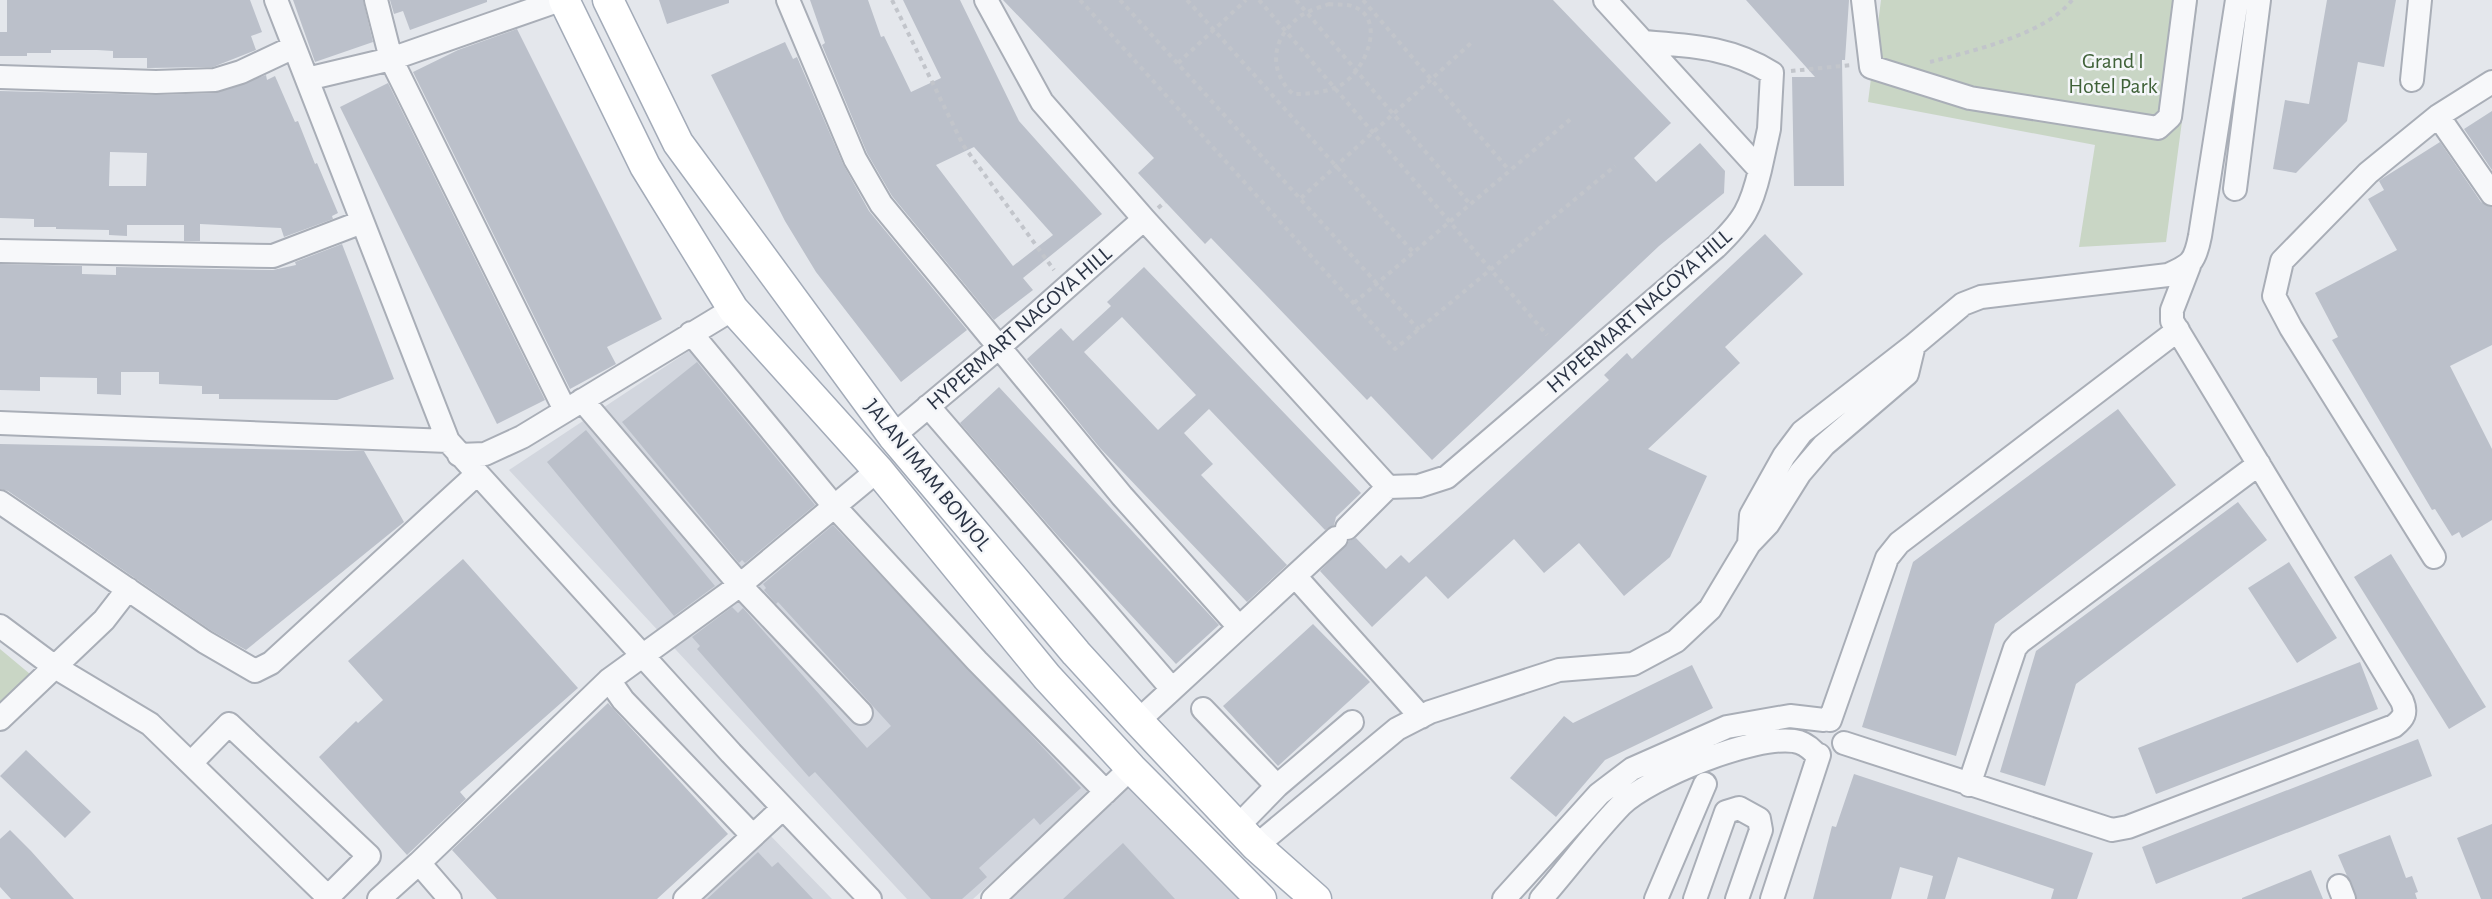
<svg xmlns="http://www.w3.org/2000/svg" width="2492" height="899" viewBox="0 0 2492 899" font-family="'Alegreya Sans',sans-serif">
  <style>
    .built { fill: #d2d6de }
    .green { fill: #c9d6c5 }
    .building { fill: #bbc0ca; fill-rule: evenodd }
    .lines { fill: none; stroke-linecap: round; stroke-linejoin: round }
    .minor-casing { stroke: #a9aeb7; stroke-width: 26 }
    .major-casing { stroke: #a3abb8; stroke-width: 33 }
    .path { stroke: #c2c5cb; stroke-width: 4; stroke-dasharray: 4.5 4.5; stroke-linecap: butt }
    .minor { stroke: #f7f8fa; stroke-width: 22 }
    .major { stroke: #fff; stroke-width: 30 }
    .labels { text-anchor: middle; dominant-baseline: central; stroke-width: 5; stroke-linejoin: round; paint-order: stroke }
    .park-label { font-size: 22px; fill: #3f6138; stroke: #f4f6f9 }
    .street-label { font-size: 22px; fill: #2b3445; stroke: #f4f6f9 }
  </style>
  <rect width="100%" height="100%" fill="#e4e7ec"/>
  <!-- built -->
  <path class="built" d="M707,339L903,571L1095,788L973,899H907L509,470Z
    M1125,784L1239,899H1005Z
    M764,829L832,899H690Z"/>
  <!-- green -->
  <path class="green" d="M1881,0H2198L2166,242L2079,247L2095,145L1868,102Z
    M0,649L30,674L0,704Z"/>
  <!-- building -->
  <path class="building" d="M7,0H250L262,32L251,36L256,50L213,67L147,68V58H113V51L97,50H51V53H27V56H0V32H7Z
    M293,0H363L373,42L315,62Z
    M390,0H487V2L410,30L403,11L394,14Z
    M659,0H729V3L667,24Z
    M810,0H868L881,37L884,36L911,92L941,78L903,0H960L1019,121L1102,214L1023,278L1033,290L994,320L892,196L867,153L822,45L825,43ZM974,147L1053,235L1013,266L936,165Z
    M1003,0H1553L1671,123L1634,158L1656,182L1700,143L1725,171L1724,193L1659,246L1432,460L1371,396L1367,400L1211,238L1205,244L1138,173L1154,158Z
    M1746,0H1849L1845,60H1842L1844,186H1794L1792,77H1815Z
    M2327,0H2396L2384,67L2358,62L2347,121L2296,173L2273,169L2285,100L2309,104Z
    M517,29L662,319L607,347L616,364L570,389L413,72L458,50Z
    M785,42L793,59L797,57L843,164L869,211L967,330L901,382L816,272L785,221L711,75Z
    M266,75L267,80L275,76L295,122L298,121L315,164L317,163L338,213L332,216L333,219L284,237L281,228L200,224V241H184V225H127V236L109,235V230L56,229V227H34V219L0,218V91L156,95L215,93ZM110,152L147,153L146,186H109Z
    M388,83L545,400L497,424L340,107Z
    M2492,111V170L2464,129Z
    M2440,142L2481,202L2492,207V345L2450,366L2492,449V520L2462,538L2459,532L2452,536L2435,509L2432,510L2332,340L2338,337L2315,293L2397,250L2368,199L2384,190L2379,181L2383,178Z
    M1765,234L1803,274L1725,347L1740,363L1648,449L1707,476L1670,557L1624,596L1579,543L1544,573L1514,539L1448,599L1426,576L1372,627L1320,571L1349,541L1356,538L1386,569L1401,555L1409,563L1609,380L1604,375L1627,353L1632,359Z
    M342,244L394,379L337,400L219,399V394H202V386L159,384V372H121V395L97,394V378L40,377V391L0,390V264L82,266V274L116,275V267L273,270L296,265L295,262Z
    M1144,267L1361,493L1336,517L1334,525L1325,530L1209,409L1184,433L1213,464L1201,475L1287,565L1247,602L1100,448L1027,359L1061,328L1073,341L1111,306L1107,302ZM1122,317L1196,395L1158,430L1084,352Z
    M697,362L815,505L745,563L742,560L739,563L622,422Z
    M999,387L1219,625L1176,664L1057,535L960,423Z
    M2118,409L2176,485L1995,624L1956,756L1862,727L1913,562Z
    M586,430L715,586L674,616L547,462Z
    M0,444L364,451L404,522L246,650L212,631L8,491L0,489Z
    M2238,502L2267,540L2076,684L2045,786L2000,772L2036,651Z
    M833,525L1081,788L1040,825L1034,818L979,868L987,877L962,899H931L815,772L809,777L697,649L700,646L692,637L732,607L738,613L743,608L867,748L891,726L778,602L776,604L764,590L766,588L763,584Z
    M2391,554L2486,707L2449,729L2354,577Z
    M463,559L578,688L460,792L466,799L407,855L319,757L356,721L358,723L383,700L348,661Z
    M2289,562L2337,638L2297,663L2248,588Z
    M1313,624L1370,682L1278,766L1223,706Z
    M2360,662L2378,709L2156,794L2138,748Z
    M1692,665L1713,708L1605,760L1556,817L1510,778L1564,716L1573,723Z
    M608,703L728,834L657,899H497L452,850Z
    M2418,739L2432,776L2156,884L2142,847Z
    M26,750L91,812L65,838L0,776Z
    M1854,774L2093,853L2077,899H2051L2054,889L1958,857L1945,899H1927L1933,876L1900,867L1891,899H1813L1832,826L1836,827Z
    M2492,824V899H2481L2457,838Z
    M10,830L31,851L74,899H11L0,887V839Z
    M2390,835L2406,878L2412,876L2418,892L2415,893L2417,899H2357L2338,855Z
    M1123,843L1175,899H1063Z
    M758,852L772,867L778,862L813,899H707Z
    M2311,870L2323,899H2242V898Z"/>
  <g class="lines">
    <defs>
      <path id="minor" d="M276,0L448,441L731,753L870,899
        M376,0L391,59L565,410
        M788,0L855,159L881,204L1122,496L1239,627
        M986,0L1042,102L1144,219L1388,487L1419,486L1447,477L1716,247C1744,220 1751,208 1760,170L1605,0
        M1863,0L1871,67L1970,98L2158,128L2170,117L2185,0
        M1644,42C1693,46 1730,47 1772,73L1769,129L1760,170
        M0,77L156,82L215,80L241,72L294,47
        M307,79L391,59L560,0
        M2412,80L2420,0
        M2438,116L2492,194
        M2235,189L2259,0
        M0,251L273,256L362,222
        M691,333L834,506L977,661L1106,792
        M582,400L740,585L861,713
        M928,406L1172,689
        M0,423L448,441
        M893,436L998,348L1144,219
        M459,455L485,454L522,437L733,309
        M0,502L205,642L255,671L271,663L476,475
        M1347,528L1388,487
        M1749,544L1751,515L1784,456L1802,432L1914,345
        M2434,557L2291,328L2274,296L2282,261L2368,173L2438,116L2492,82
        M1295,576L1421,717
        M0,626L55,667L150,724L330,899
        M609,680L623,700L753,836
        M1203,709L1277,786
        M0,719L104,620L128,589
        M1830,720L1887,558L1899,543L2178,330
        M1138,721L1336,538
        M1844,743L2112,830L2128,827L2394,726C2404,718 2407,713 2402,701L2172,321V310L2189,266
        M191,763L229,724L369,856L328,897
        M1969,785L2015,648L2020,642L2259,464
        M1237,827L1277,786L1352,722
        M1256,846L1397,729L1430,712L1559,670L1633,664L1676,641L1710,609L1749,544L1768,524L1800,473L1824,445L1907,374L1914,345L1963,304L1981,297L2168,275C2191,265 2195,262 2200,236L2237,0
        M419,863L609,680L740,585L878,470
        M2339,886L2344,899
        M379,899L419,863L450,899
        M685,899L783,808
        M993,899L1131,768
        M1504,899L1599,794L1632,769L1727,727L1790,716L1824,720
        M1541,899C1568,868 1593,834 1621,805C1650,777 1754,735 1794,741C1802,742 1808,746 1814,752
        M1656,899L1705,784
        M1695,899L1726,812L1739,808L1759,819L1761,830L1737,899
        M1772,899L1819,755"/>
      <path id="major" d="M564,0L645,166L733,309L878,470L1047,677L1131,768L1261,899
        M608,0L678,143L893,436L1076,653L1138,721L1256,846L1316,899"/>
    </defs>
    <!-- minor casing -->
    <use href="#minor" class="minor-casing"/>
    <!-- major casing -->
    <use href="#major" class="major-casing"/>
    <!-- path -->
    <path class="path" d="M892,0L963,145L1054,270
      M1080,0L1395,349L1615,166
      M1120,0L1419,330
      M1187,0L1414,253
      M1259,0L1547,335
      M1296,0L1470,204
      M1363,0L1509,170
      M1329,4C1336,5 1346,4 1352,6C1389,18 1364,74 1339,86C1324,93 1308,94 1293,94C1266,69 1273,35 1302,15C1310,10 1321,7 1329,4Z
      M1930,62C1971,51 2045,35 2072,0
      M1178,63L1246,0
      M1791,71L1852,65
      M1301,198L1471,43
      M1158,208L1165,202
      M1354,303L1573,117"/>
    <!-- minor -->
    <use href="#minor" class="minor"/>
    <!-- major -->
    <use href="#major" class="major"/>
  </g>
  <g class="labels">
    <!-- park labels -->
    <g class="park-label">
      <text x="2113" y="61">Grand I<tspan x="2113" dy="25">Hotel Park</tspan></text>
    </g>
    <!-- street labels -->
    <g class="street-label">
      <text transform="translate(1639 311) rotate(-41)">HYPERMART NAGOYA HILL</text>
      <text transform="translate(1019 328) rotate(-41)">HYPERMART NAGOYA HILL</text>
      <text transform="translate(928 475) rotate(51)">JALAN IMAM BONJOL</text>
    </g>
  </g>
</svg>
